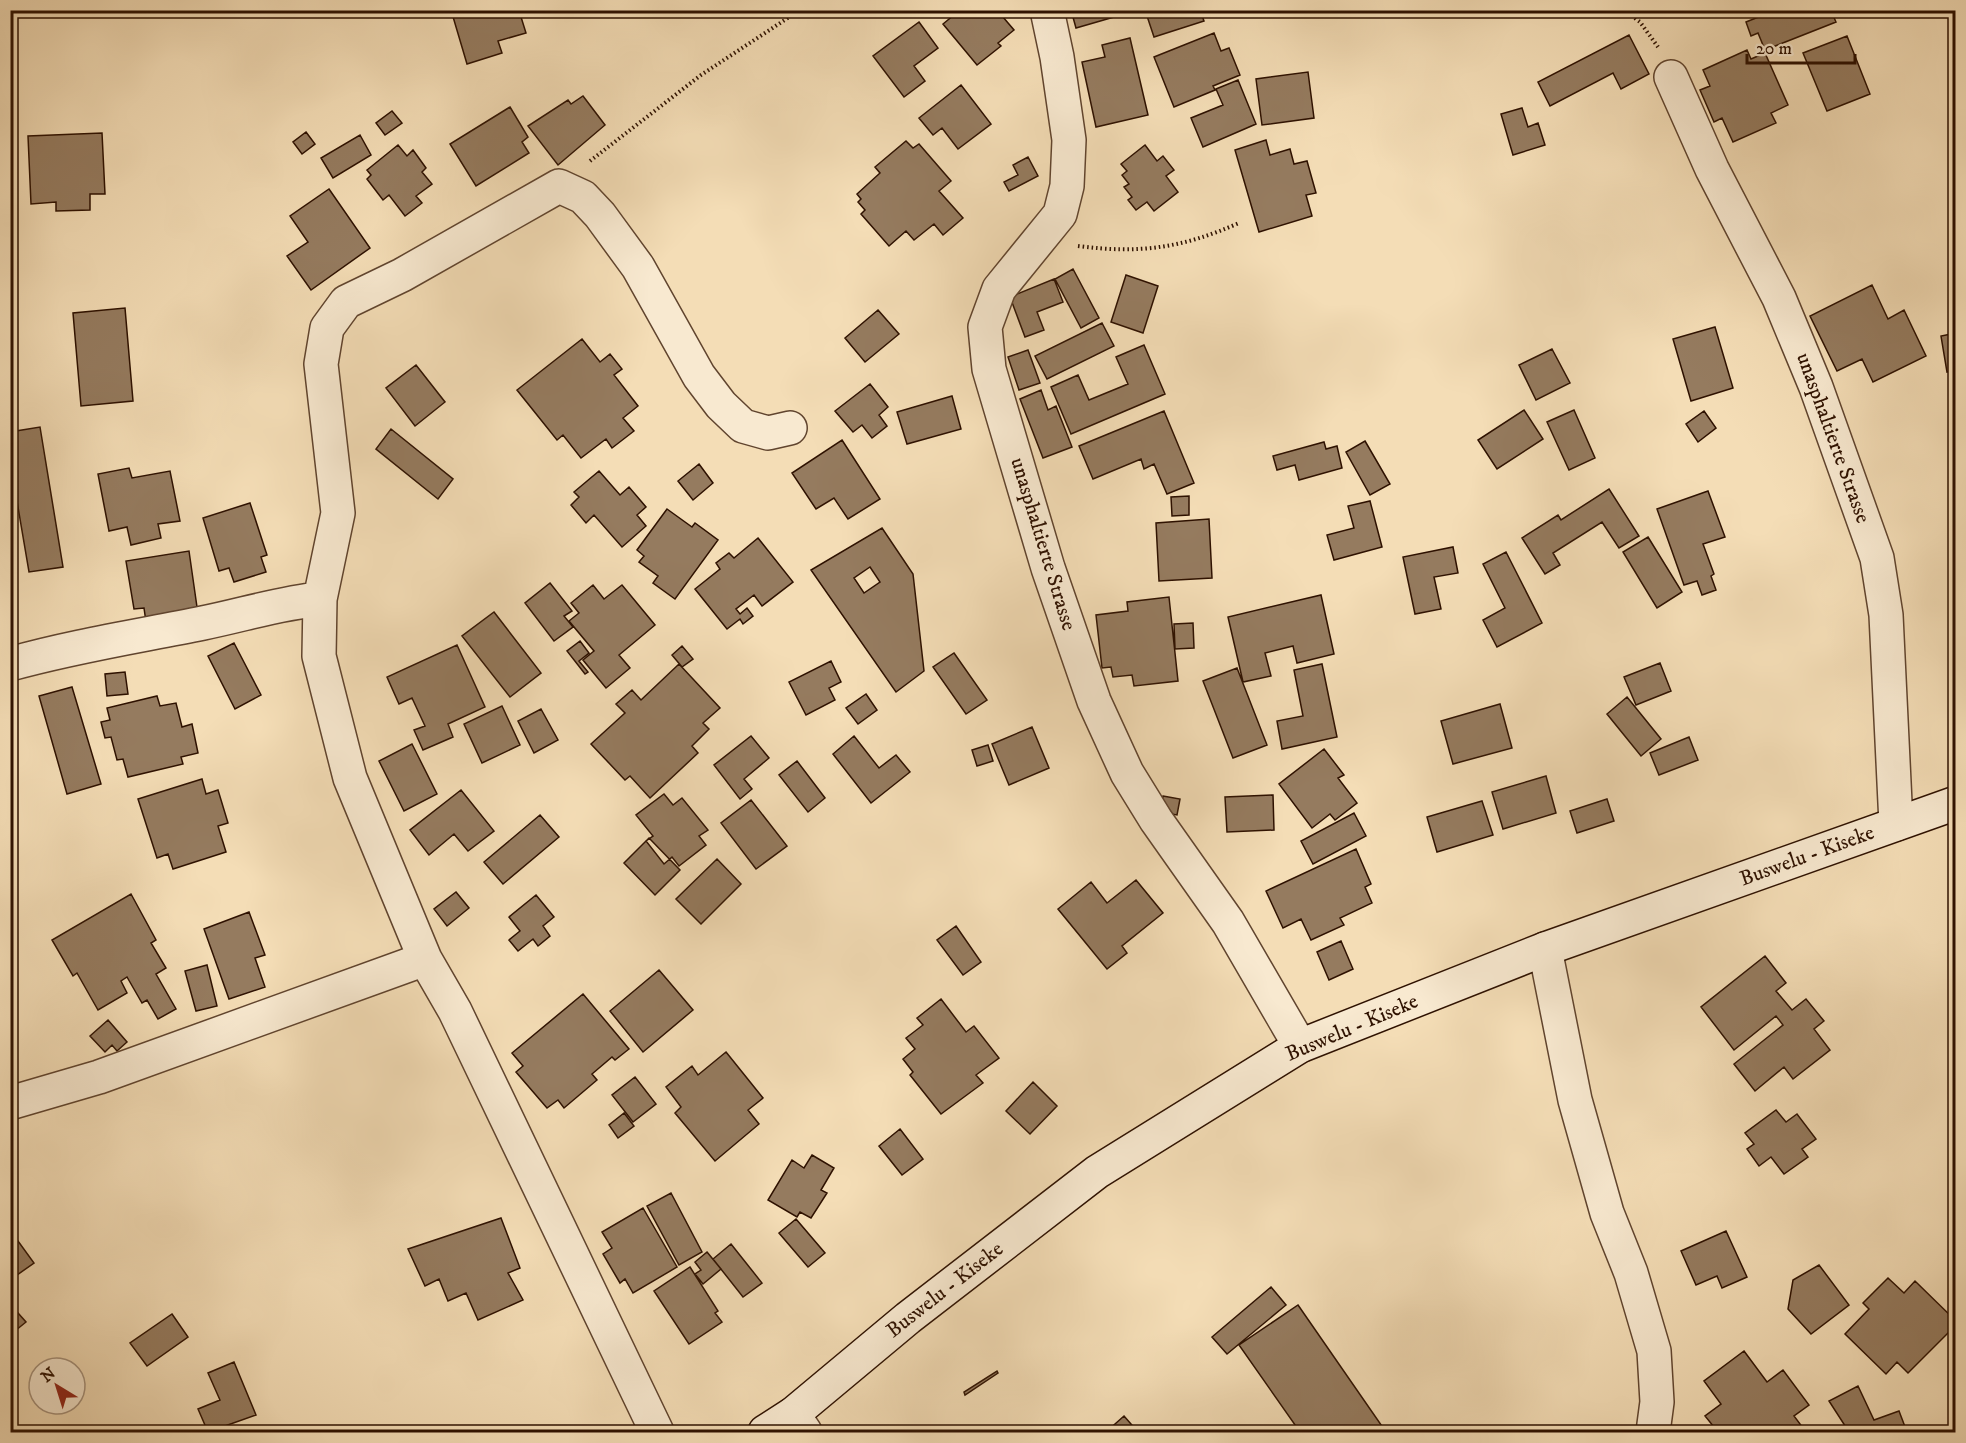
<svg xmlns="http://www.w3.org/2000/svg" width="1966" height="1443" viewBox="0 0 1966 1443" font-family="'IM FELL DW Pica',serif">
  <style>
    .building { fill: #957b5f; stroke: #2e1100; stroke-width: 1.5; fill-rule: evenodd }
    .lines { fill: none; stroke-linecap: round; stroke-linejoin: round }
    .street-casing { stroke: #60442e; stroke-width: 36 }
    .secondary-casing { stroke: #2e1100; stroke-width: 36 }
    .path { stroke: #2e1100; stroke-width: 4; stroke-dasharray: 1.5 3; stroke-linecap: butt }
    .street { stroke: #f8e9d0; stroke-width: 33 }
    .secondary { stroke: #f8e9d0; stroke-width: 33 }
    .labels { text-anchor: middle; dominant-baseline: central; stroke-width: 4.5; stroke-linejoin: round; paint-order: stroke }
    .street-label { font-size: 21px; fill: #2e1100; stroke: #f8e9d0 }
  </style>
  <rect width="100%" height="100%" fill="#f4ddb6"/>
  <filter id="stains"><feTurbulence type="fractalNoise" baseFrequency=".00333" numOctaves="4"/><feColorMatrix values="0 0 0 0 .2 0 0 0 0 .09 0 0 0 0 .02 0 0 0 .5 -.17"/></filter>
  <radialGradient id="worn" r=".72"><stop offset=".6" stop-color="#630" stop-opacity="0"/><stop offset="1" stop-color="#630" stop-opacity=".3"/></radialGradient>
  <!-- building -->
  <path class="building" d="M451,10H530L531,14L521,17L526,33L498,41L502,53L467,64Z
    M960,10H997L1014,30L998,43L1001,46L977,65L943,24Z
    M1071,10H1127L1128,13L1076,28Z
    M1145,10H1200L1204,21L1154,37Z
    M1776,10H1839L1832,13L1836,22L1765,50L1758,33L1751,36L1746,22Z
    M919,22L938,48L914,66L925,81L904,97L873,56Z
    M1214,33L1221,51L1229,48L1240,75L1213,86L1215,90L1174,107L1154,57Z
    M1629,35L1649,74L1621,89L1613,73L1550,106L1538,82Z
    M1847,36L1870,94L1827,111L1803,53Z
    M1130,38L1148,115L1096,127L1082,62L1105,57L1102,45Z
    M1747,50L1751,59L1765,53L1788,105L1771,113L1776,123L1733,142L1722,118L1714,122L1700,90L1710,86L1703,70Z
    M1308,72L1314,118L1262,125L1256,79Z
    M1238,80L1256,124L1203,147L1191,118L1223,105L1216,89Z
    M961,85L991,124L958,149L942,128L933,135L919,118Z
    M583,96L605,125L558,165L528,126L568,100L571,104Z
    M510,107L528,137L522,142L529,153L476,186L450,144Z
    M1522,108L1528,127L1538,123L1545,145L1513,155L1501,114Z
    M392,111L402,123L385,135L376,123Z
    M306,132L315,144L302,154L293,142Z
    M102,133L105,194H90V210L56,211V202L31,204L28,136Z
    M360,135L371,155L333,178L321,158Z
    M1266,140L1270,155L1290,149L1294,164L1307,161L1316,193L1306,195L1312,216L1259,232L1235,150Z
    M906,141L913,148L919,144L951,181L939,191L963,218L943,235L934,224L914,240L906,231L889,246L861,214L865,210L858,202L861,199L857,194L880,173L875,167Z
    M398,145L407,156L413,150L426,168L422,172L432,184L416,196L422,203L405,216L389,195L383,200L367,179L371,175L367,170Z
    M1145,145L1157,161L1163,156L1174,170L1166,176L1178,192L1154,211L1147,202L1136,210L1128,200L1132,197L1124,187L1129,184L1122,175L1127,171L1121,164Z
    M1028,157L1038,176L1009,191L1004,182L1018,175L1013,165Z
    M329,189L370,248L311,290L287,256L308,242L290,216Z
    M1073,269L1099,318L1081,328L1055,279Z
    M1126,275L1158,286L1143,333L1111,322Z
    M1054,279L1063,302L1037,312L1044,330L1025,337L1010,297Z
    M1872,285L1888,319L1904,310L1926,356L1873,382L1862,359L1837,371L1810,316Z
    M125,308L133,401L81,406L73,313Z
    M878,310L899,334L865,362L845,338Z
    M1102,323L1114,346L1047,379L1035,356Z
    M1715,327L1733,388L1691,401L1673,339Z
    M1956,333V370L1947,372L1941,336Z
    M582,339L600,362L610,354L622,369L614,375L638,406L623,418L634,431L612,448L606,439L581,458L563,435L557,440L517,390Z
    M1144,345L1165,394L1071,434L1051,387L1078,375L1089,400L1128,384L1116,357Z
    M1552,349L1570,383L1536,400L1519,365Z
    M1028,350L1040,383L1019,390L1008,357Z
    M416,365L445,402L415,426L386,388Z
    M870,384L888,407L879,415L887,426L872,438L862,425L853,432L835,411Z
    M1041,390L1048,410L1056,406L1072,447L1043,458L1020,399Z
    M952,396L961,429L907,444L897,412Z
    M1524,410L1543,439L1497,469L1478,440Z
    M1574,410L1595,458L1569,470L1547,422Z
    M1164,411L1194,483L1167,494L1154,464L1144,469L1141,459L1093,479L1079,446Z
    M1704,411L1716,428L1698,442L1686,424Z
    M40,427L63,567L29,572L10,460V432Z
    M391,429L453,479L438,499L376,449Z
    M842,440L880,499L848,519L834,498L816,509L792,473Z
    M1365,441L1390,484L1370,495L1346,452Z
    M1324,442L1326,449L1337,446L1342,468L1299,480L1295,465L1277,470L1273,456Z
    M699,464L713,483L693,500L678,481Z
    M129,468L132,478L170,471L180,521L158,524L161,538L131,545L127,527L109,531L98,474Z
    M599,471L620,495L629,487L646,507L637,515L646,526L622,547L594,515L586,523L571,505L579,497L574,492Z
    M1609,489L1639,536L1619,548L1602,522L1553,553L1560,565L1545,574L1522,538L1558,515L1561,520Z
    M1708,491L1725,537L1703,544L1714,574L1711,576L1716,590L1702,595L1697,581L1684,585L1657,509Z
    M1189,496V515L1172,516L1171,497Z
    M1370,501L1382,547L1334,560L1327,535L1354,528L1348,506Z
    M250,503L267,555L261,557L266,572L234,582L229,568L219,571L203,518Z
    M667,509L692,527L695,523L718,540L675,599L653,583L658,576L639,562L644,556L637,550Z
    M1209,519L1212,578L1159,581L1156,523Z
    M882,528L913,574L924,671L896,692L811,570ZM870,567L880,582L864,593L854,578Z
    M1648,537L1682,592L1657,608L1623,552Z
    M758,538L793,582L762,606L754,595L736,609L740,614L747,608L753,616L743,624L740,619L727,629L695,589L720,569L716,563L729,553L734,558Z
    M1453,547L1458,573L1434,577L1441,609L1415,614L1403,557Z
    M189,551L198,614L146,622L144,608L134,609L126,561Z
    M1506,552L1542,623L1497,647L1483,620L1505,608L1483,564Z
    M550,583L572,611L564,616L573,627L554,641L525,603Z
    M593,585L604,599L622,585L655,625L619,655L630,668L606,688L583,660L594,651L569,621L579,613L571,603Z
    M1321,595L1334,654L1297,663L1293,646L1265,653L1271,676L1243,682L1228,617Z
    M1169,597L1178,681L1134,686L1132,675L1113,677L1111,667L1102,668L1096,615L1128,611L1127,602Z
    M494,612L541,673L510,697L462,636Z
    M1193,623L1194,648L1175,649L1174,624Z
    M580,641L589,653L579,661L588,672L585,674L567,651Z
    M234,643L261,695L235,709L208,656Z
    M457,645L485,707L448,724L453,737L423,750L414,730L425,726L412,698L399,704L387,677Z
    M682,646L693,659L682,667L672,655Z
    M954,653L987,700L966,714L933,667Z
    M831,661L841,682L829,688L835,700L806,715L789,682Z
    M1660,663L1671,691L1636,705L1624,677Z
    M679,664L720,708L703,723L709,729L692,746L698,753L650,798L630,776L625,780L591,744L625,713L616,704L632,690L641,700Z
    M1322,664L1337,737L1282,749L1277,721L1303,716L1294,670Z
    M1237,668L1267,745L1233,758L1203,681Z
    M125,672L128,694L107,696L105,674Z
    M72,687L101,784L67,794L39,696Z
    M866,694L877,710L858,724L846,708Z
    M157,696L160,706L176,703L182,727L192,724L198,753L181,757L183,764L128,777L123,759L117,760L111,737L105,738L101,722L110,720L107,708Z
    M1627,697L1661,739L1641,756L1607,714Z
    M1500,704L1512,748L1453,764L1441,721Z
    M502,706L520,745L482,763L464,724Z
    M541,709L558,740L534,753L518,721Z
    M1032,727L1049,768L1009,785L992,744Z
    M751,736L769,758L744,779L752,789L740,799L714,765Z
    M854,736L879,768L896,755L910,772L871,803L833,754Z
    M1689,737L1698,760L1659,775L1650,753Z
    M412,744L437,794L404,811L379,761Z
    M988,745L993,761L977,766L972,750Z
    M1324,749L1344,775L1338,778L1357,803L1335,820L1330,814L1312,828L1279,784Z
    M797,761L825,798L808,812L779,775Z
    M1546,776L1556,813L1503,829L1492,792Z
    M202,779L206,794L218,790L228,823L218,826L226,852L173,869L168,854L157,858L138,799Z
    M461,790L494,831L468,851L454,834L429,855L410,830Z
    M664,794L673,805L682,798L708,830L699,836L706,845L679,866L672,857L664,864L646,841L653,836L636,815Z
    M1273,795L1274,830L1227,832L1225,797Z
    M1163,796L1180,799L1177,815L1160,812Z
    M1607,799L1614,821L1577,833L1570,811Z
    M751,800L787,846L756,869L721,823Z
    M1482,801L1493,835L1437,852L1427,817Z
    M1354,813L1366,836L1313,864L1301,841Z
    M540,815L559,837L503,884L484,862Z
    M649,838L680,870L655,895L624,863Z
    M1356,849L1371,884L1365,887L1372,903L1340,918L1344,925L1311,940L1301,919L1283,928L1266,891Z
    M717,859L741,884L701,924L676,899Z
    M1136,880L1163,913L1122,946L1127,953L1107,969L1058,909L1091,882L1107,903Z
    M456,892L469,908L447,926L434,909Z
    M131,894L156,940L151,943L166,968L156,974L176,1009L158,1019L147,1000L142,1003L127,977L121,981L127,993L98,1010L77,973L73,976L52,940Z
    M536,895L554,917L543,926L550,936L538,946L533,939L518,951L509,940L520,931L509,917Z
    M249,912L265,955L255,958L265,987L229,999L204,929Z
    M956,926L981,962L963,975L937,940Z
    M1341,941L1353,969L1329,980L1317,952Z
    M1765,956L1786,983L1776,991L1792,1010L1806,999L1824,1021L1814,1029L1830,1050L1793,1079L1784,1067L1755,1091L1734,1064L1783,1025L1776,1016L1734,1050L1701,1007Z
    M207,965L217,1006L196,1011L185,971Z
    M659,970L693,1010L643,1052L610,1011Z
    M583,994L629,1049L615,1060L612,1057L592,1074L597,1080L564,1108L558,1100L547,1108L516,1072L523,1066L512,1053Z
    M941,999L966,1032L974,1026L999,1058L976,1075L983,1083L941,1114L910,1075L913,1072L903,1059L915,1049L906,1038L923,1025L917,1018Z
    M108,1020L127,1042L117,1051L112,1045L105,1052L90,1036Z
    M726,1052L763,1098L748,1110L759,1124L715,1161L675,1113L681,1107L666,1087L692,1066L698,1075Z
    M635,1077L656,1104L633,1122L612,1095Z
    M1033,1082L1057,1106L1030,1134L1006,1111Z
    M1776,1110L1786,1122L1797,1114L1816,1139L1802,1149L1808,1157L1784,1174L1771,1157L1759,1166L1747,1149L1754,1144L1745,1133Z
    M624,1113L634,1126L618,1138L609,1125Z
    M900,1129L923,1159L902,1175L879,1146Z
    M812,1155L834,1168L821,1190L827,1193L811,1218L800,1212L797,1217L768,1200L792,1160L804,1168Z
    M671,1193L702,1252L679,1265L647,1206Z
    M643,1208L677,1267L633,1293L625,1279L620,1283L603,1254L612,1248L602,1232Z
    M501,1218L520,1268L508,1273L523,1300L478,1320L466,1293L448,1301L439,1279L425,1286L408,1249Z
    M796,1219L825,1253L808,1267L779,1233Z
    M10,1230L34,1263L10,1280Z
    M1726,1231L1747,1277L1722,1288L1717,1276L1696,1285L1681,1251Z
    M731,1244L762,1283L743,1297L713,1259Z
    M707,1252L721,1269L703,1284L695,1274L701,1270L695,1262Z
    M1819,1265L1849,1305L1811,1334L1788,1309L1793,1280Z
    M690,1267L718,1311L715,1313L722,1322L689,1344L654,1291Z
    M1888,1278L1904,1293L1915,1281L1956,1321V1325L1908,1373L1897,1362L1886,1374L1845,1334L1869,1309L1863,1303Z
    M1271,1287L1286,1305L1227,1354L1212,1337Z
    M10,1304L26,1322L10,1335Z
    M1298,1305L1386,1432H1300L1239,1345Z
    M172,1314L188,1337L147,1366L130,1343Z
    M1744,1351L1767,1382L1783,1370L1809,1405L1794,1416L1806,1432H1718L1705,1416L1721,1404L1704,1381Z
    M234,1362L256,1415L208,1432L198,1409L220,1400L208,1373Z
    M997,1371L998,1373L965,1395L964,1392Z
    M1858,1386L1874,1420L1899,1411L1907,1432H1849L1829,1401Z
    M1124,1416L1138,1432H1106Z"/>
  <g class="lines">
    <defs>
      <path id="street" d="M1047,10L1057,57L1069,140L1067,186L1060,214L999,289L985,327L989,369L1048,568L1094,701L1127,773L1156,820L1228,922L1300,1046
        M1671,77L1712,169L1779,298L1816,387L1877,558L1886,615L1896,824
        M10,664C74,646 139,636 203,623C243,615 280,603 320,599
        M1545,949L1575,1100L1607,1213L1631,1273L1654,1351L1657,1402L1653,1432
        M10,1103L99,1077L425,959
        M793,1414L805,1432
        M657,1432L455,1011L425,959L350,778L319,656L320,599L338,513L321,364L327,328L346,302L402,275L559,186L583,197L600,215L638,267L699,376L721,405L743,426L768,433L790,428"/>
      <path id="secondary" d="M765,1432L793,1414L908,1318L1097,1172L1300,1046L1545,949L1956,803"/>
    </defs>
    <!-- street casing -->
    <use href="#street" class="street-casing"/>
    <!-- secondary casing -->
    <use href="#secondary" class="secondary-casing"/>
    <!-- path -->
    <path class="path" d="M1624,10L1640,22L1658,47
      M590,161L701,75L800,10
      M1078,246C1140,254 1182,248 1239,223"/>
    <!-- street -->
    <use href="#street" class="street"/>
    <!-- secondary -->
    <use href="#secondary" class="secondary"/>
  </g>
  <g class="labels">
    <!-- street labels -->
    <g class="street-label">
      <text transform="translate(1833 438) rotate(70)">unasphaltierte Strasse</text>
      <text transform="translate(1043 544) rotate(73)">unasphaltierte Strasse</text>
      <text transform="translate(1807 856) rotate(-20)">Buswelu - Kiseke</text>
      <text transform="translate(1352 1028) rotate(-23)">Buswelu - Kiseke</text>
      <text transform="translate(945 1290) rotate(-38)">Buswelu - Kiseke</text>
    </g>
  </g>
  <!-- margin -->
  <rect width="1966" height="1443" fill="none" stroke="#f4ddb6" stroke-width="36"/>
  <rect x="12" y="12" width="1942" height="1419" fill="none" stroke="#2e1100" stroke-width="3"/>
  <rect x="18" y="18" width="1930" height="1407" fill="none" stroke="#2e1100" stroke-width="1.5"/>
  <!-- north arrow -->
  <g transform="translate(57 1386) rotate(322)"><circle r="28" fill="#f8e9d0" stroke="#a7937d" stroke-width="1.5"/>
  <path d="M0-4.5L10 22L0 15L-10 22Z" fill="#8f2418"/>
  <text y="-9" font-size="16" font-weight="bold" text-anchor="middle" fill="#2e1100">N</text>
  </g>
  <!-- scale -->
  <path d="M1747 54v9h108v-9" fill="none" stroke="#2e1100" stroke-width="3"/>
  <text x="1756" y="54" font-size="18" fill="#2e1100" stroke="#f8e9d0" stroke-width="4.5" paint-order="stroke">20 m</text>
  <rect width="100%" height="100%" filter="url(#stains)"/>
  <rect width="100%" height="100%" fill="url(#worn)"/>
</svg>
